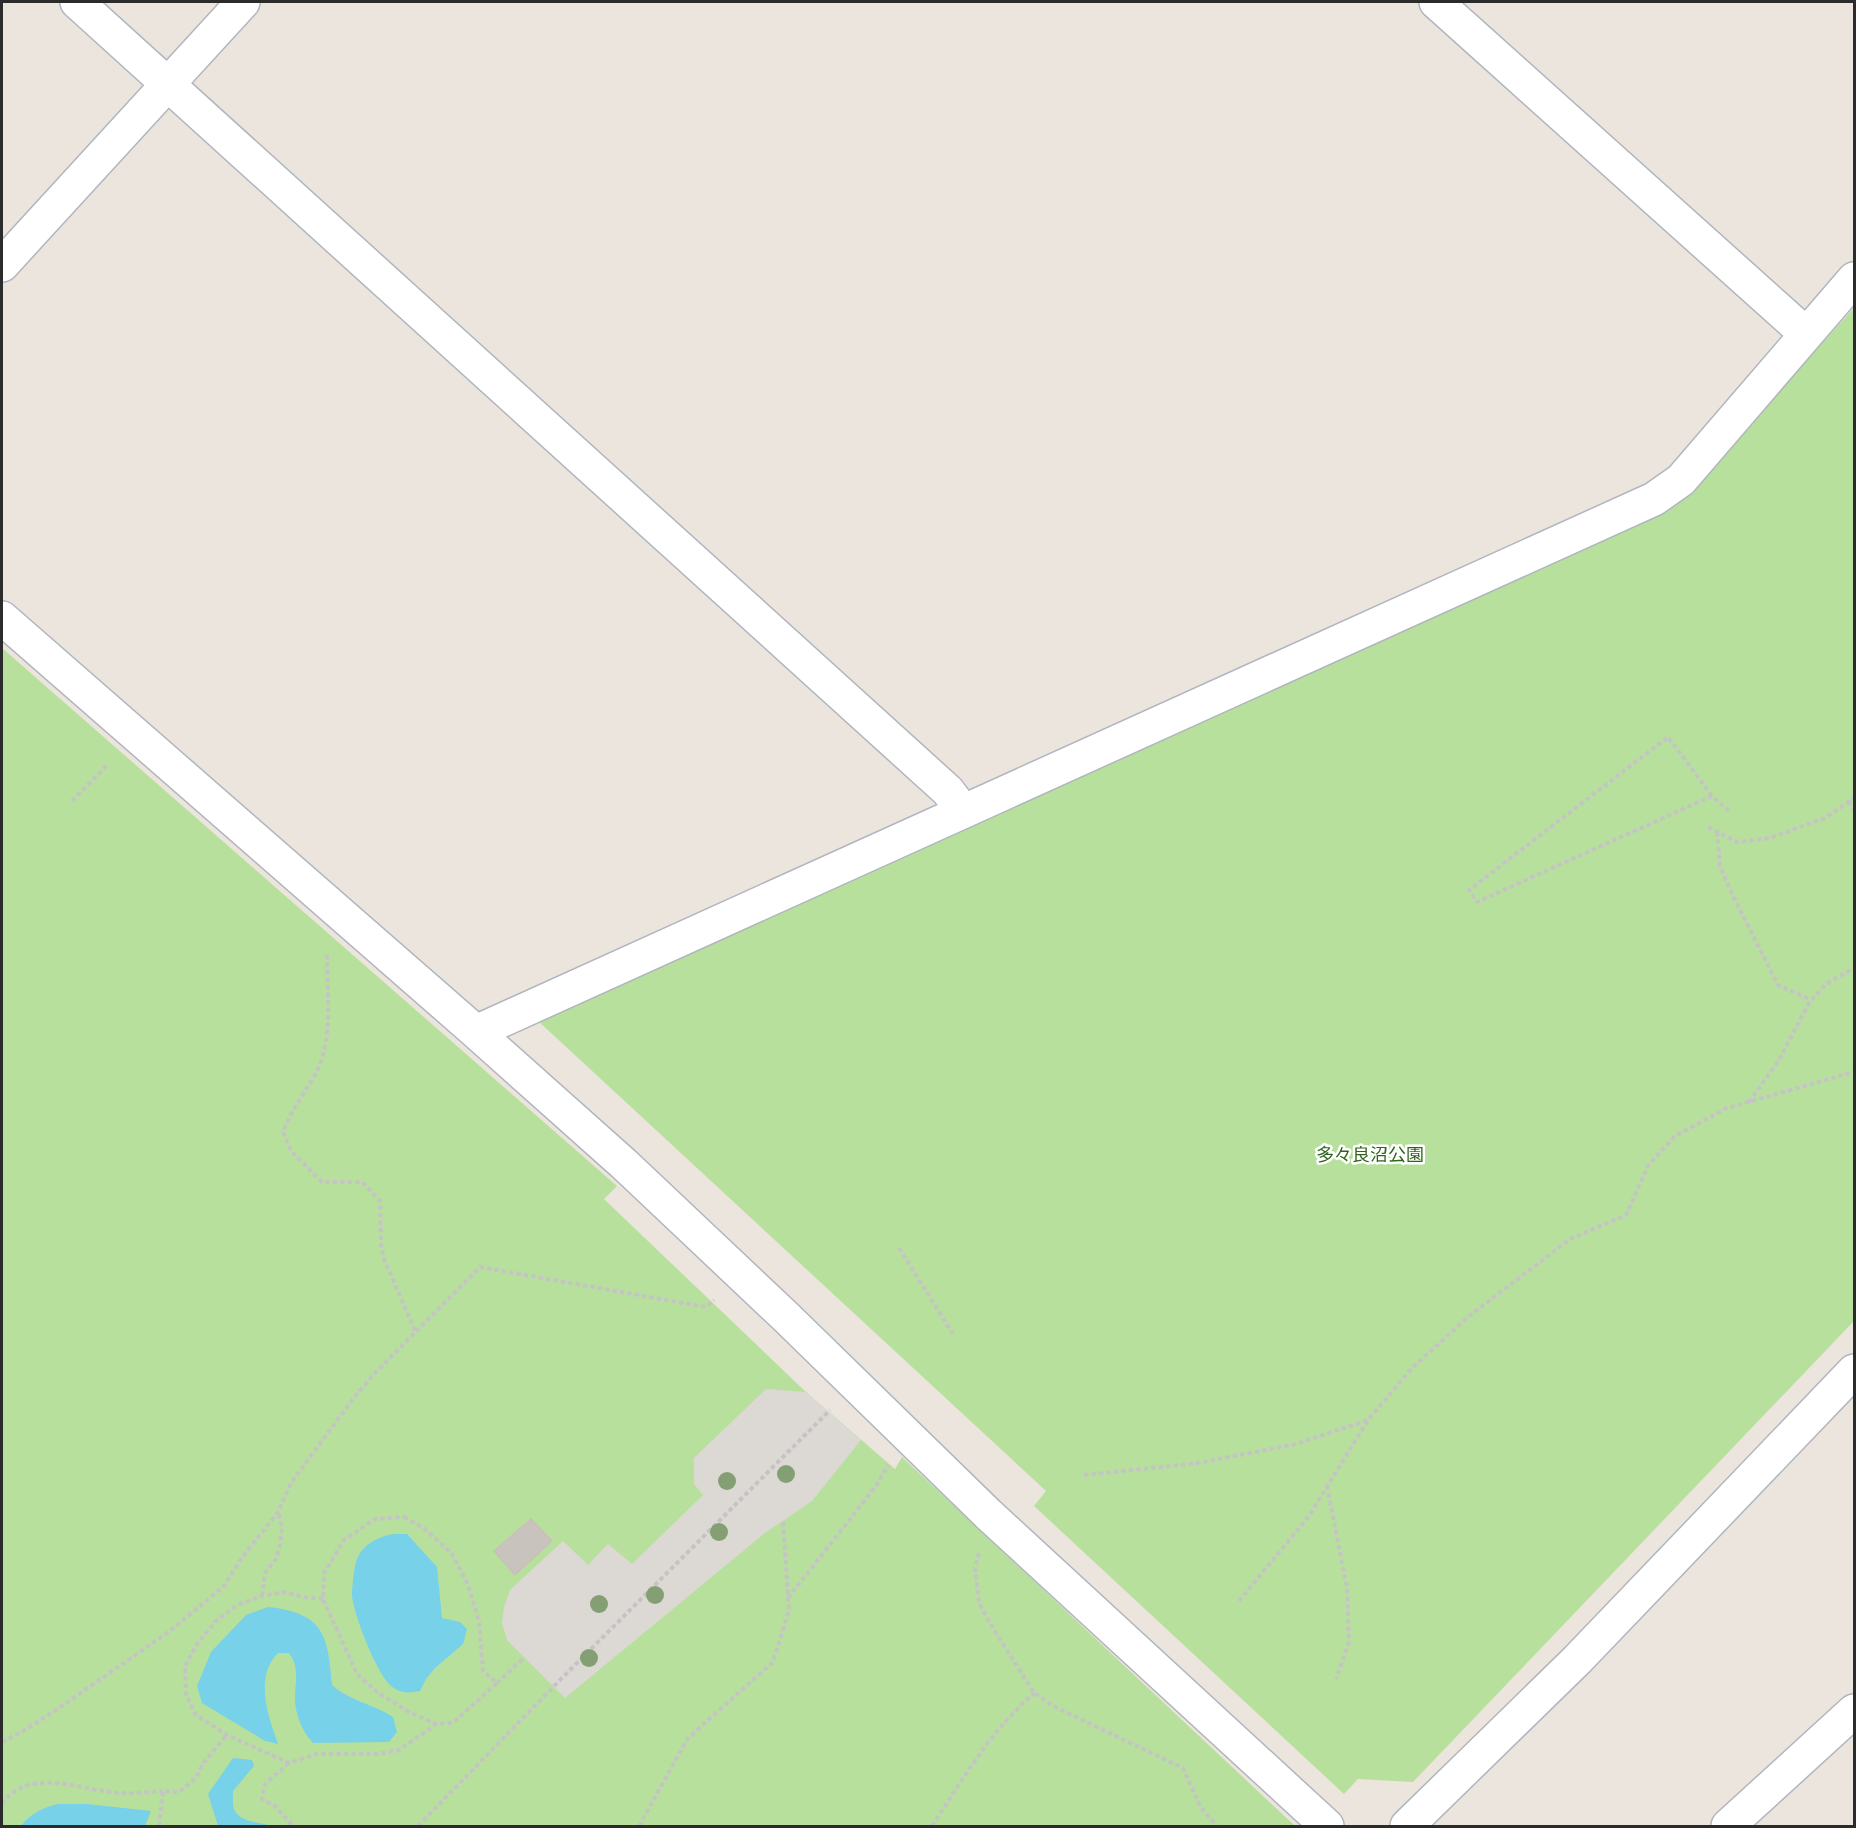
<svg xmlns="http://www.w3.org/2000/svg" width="1856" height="1828" viewBox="0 0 1856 1828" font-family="'Source Sans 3','Noto Sans JP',sans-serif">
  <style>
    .green { fill: #b8e09d }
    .plaza { fill: #dcd8d4 }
    .water { fill: #76d1e9 }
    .building { fill: #c8c3bc; stroke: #c7c1b7; stroke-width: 1.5 }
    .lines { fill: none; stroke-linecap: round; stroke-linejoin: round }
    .minor-casing { stroke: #b1b5be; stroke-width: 36 }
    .path { stroke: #c4c4c4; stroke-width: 4; stroke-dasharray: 4.5 3; stroke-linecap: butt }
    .minor { stroke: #fff; stroke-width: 33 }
    .tree { fill: #859f74 }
    .labels { text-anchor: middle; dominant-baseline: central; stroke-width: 5; stroke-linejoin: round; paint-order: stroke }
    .park-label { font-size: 18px; fill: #31651e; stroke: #fff }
  </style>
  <rect width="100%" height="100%" fill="#ece5de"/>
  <!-- green -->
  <path class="green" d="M1854,308V1321L1413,1782L1358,1779L1344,1794L1034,1506L1046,1491L537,1020L1675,506Z
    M2,648L617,1186L604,1199L806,1392L895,1469L902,1457L1295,1826H2Z"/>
  <!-- plaza -->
  <path class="plaza" d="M766,1389L806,1392L861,1440L812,1501L765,1533L565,1698L507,1640L502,1623L504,1607L510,1590L563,1541L588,1565L608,1544L632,1564L703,1495L694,1484V1458Z"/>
  <!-- water -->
  <path class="water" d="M393,1534H407L437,1567L442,1618L460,1622L467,1629L463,1644L435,1668L426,1679L420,1691C410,1693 403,1694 394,1688C378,1679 354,1615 352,1596C352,1590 354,1565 357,1559C363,1544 378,1537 393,1534Z
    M268,1607C324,1613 328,1635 332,1685C350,1701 373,1704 393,1717L397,1732L389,1742L313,1743C303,1733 295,1714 295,1699C295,1682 300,1668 289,1653H278C254,1677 268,1716 278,1744L265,1741L202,1703L197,1686L211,1652L246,1615Z
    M233,1758L252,1760L254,1766L233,1791C233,1797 232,1806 235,1811C240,1822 262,1823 272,1826H218L208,1794Z
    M58,1804H87L151,1811L145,1826H21C31,1813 42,1808 58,1804Z"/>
  <!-- building -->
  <path class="building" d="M531,1519L552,1541L515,1575L494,1551Z"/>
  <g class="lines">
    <defs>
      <path id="minor" d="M77,2L948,791L963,811
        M1436,2L1806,334
        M2,265L243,2
        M2,618L476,1032L624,1164L786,1317L988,1514L1327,1826
        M476,1032L1654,499L1681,480L1854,279
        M1407,1826L1577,1660L1854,1371
        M1728,1826L1854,1711"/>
    </defs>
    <!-- minor casing -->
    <use href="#minor" class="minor-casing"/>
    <!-- path -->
    <path class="path" d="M1712,796L1668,737L1469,890L1477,902L1712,796L1729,811
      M72,801L107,765
      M1849,801L1854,810
      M1708,827L1737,842L1770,838L1825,818L1854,798
      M1717,832L1720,866L1733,896L1778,985L1811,1000
      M327,955C327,994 334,1039 315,1075C303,1096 292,1108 283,1132L291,1151L322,1182H362L380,1201L381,1245L384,1259L416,1333
      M1749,1102L1779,1060L1809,1003L1826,984L1854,968
      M899,1248L953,1334
      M1084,1475L1199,1463L1296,1444L1368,1420
      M1327,1486L1347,1588L1349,1642L1336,1679
      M404,1517L425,1529L452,1554L468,1585L479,1621L483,1671L497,1683L453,1723L436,1724L409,1712L377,1692L357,1674L323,1599L324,1573L344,1540L375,1519Z
      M979,1553L975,1568L979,1603L991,1625L1034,1693L1055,1707L1183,1768L1201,1808L1217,1826
      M262,1596L265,1573L276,1559L280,1546L282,1527L278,1512
      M788,1598L876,1486L888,1465
      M323,1599L304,1597L285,1592L262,1596L237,1605L216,1621L197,1644L185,1666L186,1695L196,1715L227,1735L289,1763L317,1754H377L399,1750L435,1725
      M1239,1601L1309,1516L1368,1420L1412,1368L1468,1317L1570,1239L1626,1215L1648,1166L1675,1136L1727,1108L1854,1072
      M497,1683L524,1658
      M2,1742L22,1732L56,1710L170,1631L224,1586L243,1556L278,1512L291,1483L352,1400L373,1375L480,1267L706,1307L714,1300
      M289,1763L265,1784L262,1799L276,1807L293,1826
      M2,1804C29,1765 82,1791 120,1793C134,1794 149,1792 163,1791
      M159,1826L163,1791L179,1792L196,1778L204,1762L227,1735
      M418,1826L554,1686L830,1410
      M639,1826L688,1738L773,1662L789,1610L783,1521
      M932,1826C964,1777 990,1732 1034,1693"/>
    <!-- minor -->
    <use href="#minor" class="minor"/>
  </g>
  <!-- trees -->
  <g class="tree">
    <circle cx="786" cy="1474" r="9"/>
    <circle cx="727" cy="1481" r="9"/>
    <circle cx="719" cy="1532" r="9"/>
    <circle cx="655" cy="1595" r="9"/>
    <circle cx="599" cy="1604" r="9"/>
    <circle cx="589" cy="1658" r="9"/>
  </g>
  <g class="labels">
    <!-- park labels -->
    <g class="park-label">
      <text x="1370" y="1155">多々良沼公園</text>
    </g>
  </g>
  <!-- border -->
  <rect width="1856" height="1828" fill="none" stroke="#2b2b2b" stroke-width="6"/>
</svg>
